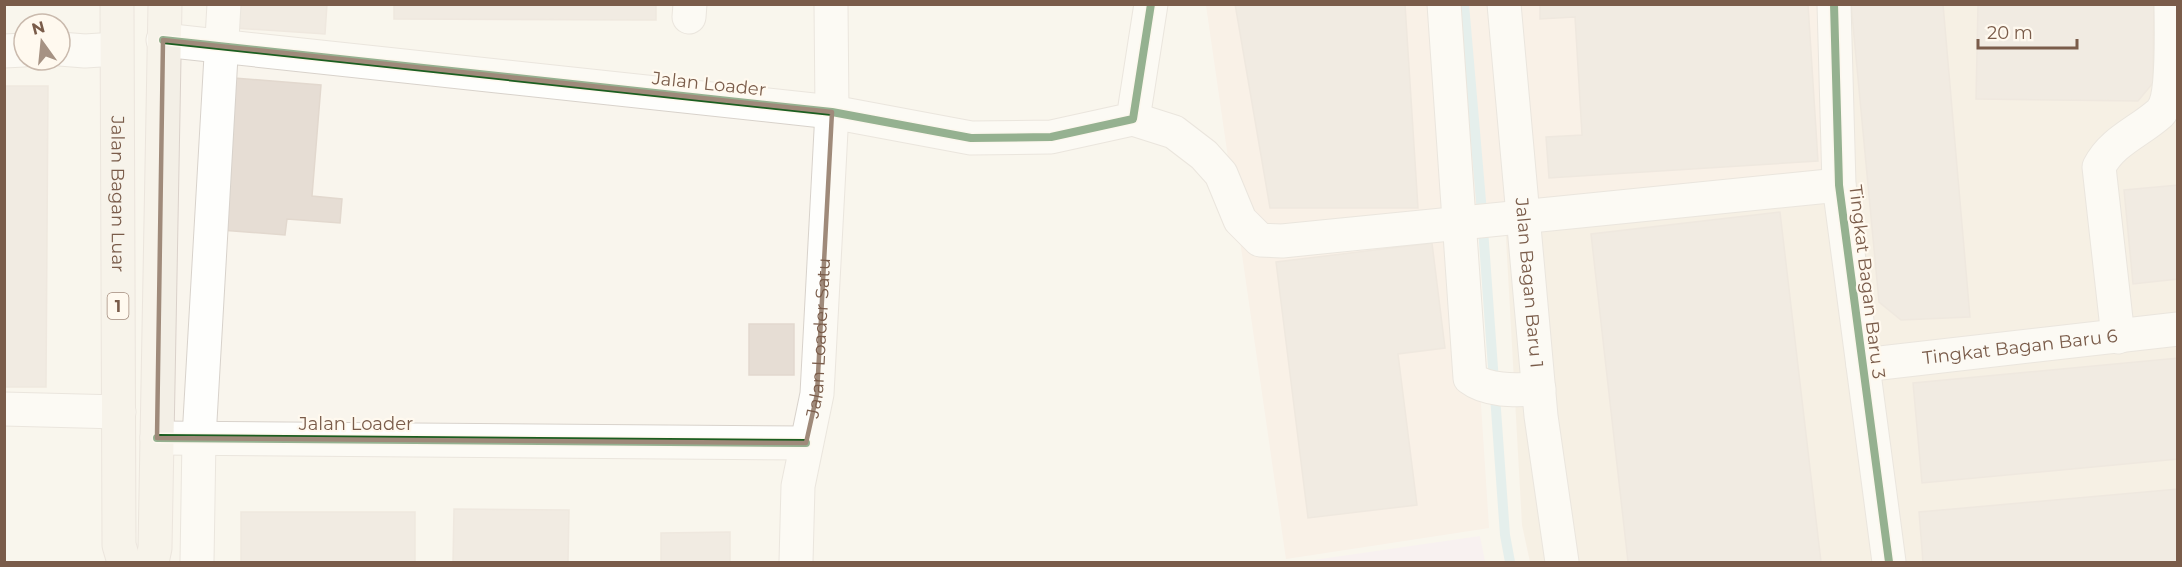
<svg xmlns="http://www.w3.org/2000/svg" width="2182" height="567" viewBox="0 0 2182 567" font-family="Montserrat,sans-serif">
  <style>
    .residential { fill: #f2e8da }
    .commercial { fill: #f9eae0 }
    .education { fill: #f6ecf4 }
    .lines { fill: none; stroke-linecap: round; stroke-linejoin: round }
    .stream { stroke: #cde7ea; stroke-width: 10 }
    .building { fill: #e6ddd4; stroke: #e2d8ce; stroke-width: 1.5 }
    .minor-casing { stroke: #d8d2cb; stroke-width: 35 }
    .major-casing { stroke: #dad1ca; stroke-width: 35 }
    .minor { stroke: #fefefc; stroke-width: 33 }
    .major { stroke: #f3efe6; stroke-width: 33 }
    .cycleway-casing { stroke: #fff9ef; stroke-width: 11 }
    .cycleway { stroke: #1b5e20; stroke-width: 8 }
    .marked { fill: none; stroke: #9f8a7a; stroke-width: 4.5; stroke-linejoin: round }
    .labels { text-anchor: middle; dominant-baseline: central; stroke-width: 4.5; stroke-linejoin: round; paint-order: stroke }
    .shield { fill: #fff9ef; stroke: #a28b7c; stroke-width: 1.5 }
    .shield-label { font-size: 16px; font-weight: bold; fill: #7a5c4a }
    .street-label { font-size: 18px; fill: #7a5c4a; stroke: #fff9ef }
  </style>
  <rect width="100%" height="100%" fill="#f9f5ed"/>
  <!-- residential -->
  <path class="residential" d="M1818,5H2177V562H1530L1522,525L1504,202Z"/>
  <!-- commercial -->
  <path class="commercial" d="M1206,5H1818L1825,169L1468,206L1489,528L1286,559Z"/>
  <!-- education -->
  <path class="education" d="M1480,536L1485,562H1300Z"/>
  <g class="lines">
    <!-- stream -->
    <path class="stream" d="M1464,4L1481,201L1505,535L1510,562"/>
  </g>
  <!-- building -->
  <path class="building" d="M236,4H327L325,34L234,28Z
    M394,4H656V20L394,19Z
    M1235,4H1405L1418,208H1270Z
    M1540,4H1808L1818,161L1549,178L1546,137L1582,135L1575,17L1540,19Z
    M1851,4H1943L1970,317L1901,320L1879,302Z
    M1978,4H2154L2153,83L2138,101L1976,99Z
    M234,78L321,85L312,196L342,199L340,223L287,219L285,235L221,230Z
    M4,86H48L46,387H4Z
    M2178,185V279L2133,284L2124,190Z
    M1780,212L1821,562H1628L1591,234Z
    M1432,243L1445,348L1398,354L1417,505L1308,518L1276,262Z
    M749,324H794V375H749Z
    M2178,358V459L1922,483L1913,383Z
    M2178,489V562H1923L1919,512Z
    M454,509L569,510L568,562H453Z
    M241,512H415V562H241Z
    M730,532V562H661V533Z"/>
  <g class="lines">
    <defs>
      <g id="minor">
        <path d="M1444,4L1470,378C1488,392 1517,390 1539,389"/>
        <path id="s1" d="M1504,4L1541,416L1562,562"/>
        <path d="M1834,4L1839,185L1889,562"/>
        <path d="M689,17L690,4"/>
        <path d="M163,40L832,112L971,138L1051,137L1133,119L1151,4"/>
        <path d="M60,49L85,51L116,49"/>
        <path d="M4,51L24,50"/>
        <path d="M1133,119L1174,132L1204,155L1221,174L1240,220L1260,240L1282,241L1839,185"/>
        <path d="M2118,337L2099,167C2112,141 2139,132 2160,113C2174,99 2171,26 2171,4"/>
        <path id="s2" d="M1863,365L2178,329"/>
        <path d="M4,409L119,412"/>
        <path d="M157,438L806,443"/>
        <path d="M197,562L199,438L224,4"/>
        <path id="s3" d="M796,562L798,486L817,394L832,112L831,4"/>
      </g>
      <g id="major">
        <path id="s4" d="M117,4L119,545L124,562"/>
        <path d="M152,562L155,548L165,4"/>
      </g>
    </defs>
    <!-- minor casing -->
    <use href="#minor" class="minor-casing"/>
    <!-- major casing -->
    <use href="#major" class="major-casing"/>
    <!-- minor -->
    <use href="#minor" class="minor"/>
    <!-- major -->
    <use href="#major" class="major"/>
    <defs>
      <path id="cycleway" d="M1834,4L1839,185L1889,562
        M163,40L832,112L971,138L1051,137L1133,119L1151,4
        M157,438L806,443"/>
    </defs>
    <!-- cycleway casing -->
    <use href="#cycleway" class="cycleway-casing"/>
    <!-- cycleway -->
    <use href="#cycleway" class="cycleway"/>
  </g>
  <!-- marked area -->
  <path d="M0 0H2182V567H0ZM163,40L832,112L817,394L806,443L157,438Z" fill="#f9f5ed" fill-opacity=".55" fill-rule="evenodd"/>
  <path class="marked" d="M163,40L832,112L817,394L806,443L157,438Z"/>
  <g class="labels">
    <!-- shield labels -->
    <rect class="shield" x="107.5" y="293" width="21" height="26" rx="4.5"/>
    <g class="shield-label">
      <text x="118" y="306">1</text>
    </g>
    <!-- street labels -->
    <g class="street-label">
      <text transform="translate(709 84) rotate(6)">Jalan Loader</text>
      <text stroke="none"><textPath href="#s4" startOffset="190">Jalan Bagan Luar</textPath></text>
      <text transform="translate(1867 282) rotate(83)">Tingkat Bagan Baru 3</text>
      <text stroke="none"><textPath href="#s1" startOffset="280">Jalan Bagan Baru 1</textPath></text>
      <text stroke="none"><textPath href="#s3" startOffset="226">Jalan Loader Satu</textPath></text>
      <text stroke="none"><textPath href="#s2" startOffset="158">Tingkat Bagan Baru 6</textPath></text>
      <text x="356" y="424">Jalan Loader</text>
    </g>
  </g>
  <!-- border -->
  <rect width="2182" height="567" fill="none" stroke="#7a5c4a" stroke-width="12"/>
  <!-- north arrow -->
  <g transform="translate(42 42) rotate(345)"><circle r="28" fill="#fff9ef" stroke="#cabaad" stroke-width="1.5"/>
  <path d="M0-4.5L10 22L0 15L-10 22Z" fill="#a69283"/>
  <text y="-9" font-size="16" font-weight="bold" text-anchor="middle" fill="#7a5c4a">N</text>
  </g>
  <!-- scale -->
  <path d="M1978 39v9h99v-9" fill="none" stroke="#7a5c4a" stroke-width="3"/>
  <text x="1987" y="39" font-size="18" fill="#7a5c4a" stroke="#fff9ef" stroke-width="4.5" paint-order="stroke">20 m</text>
</svg>
